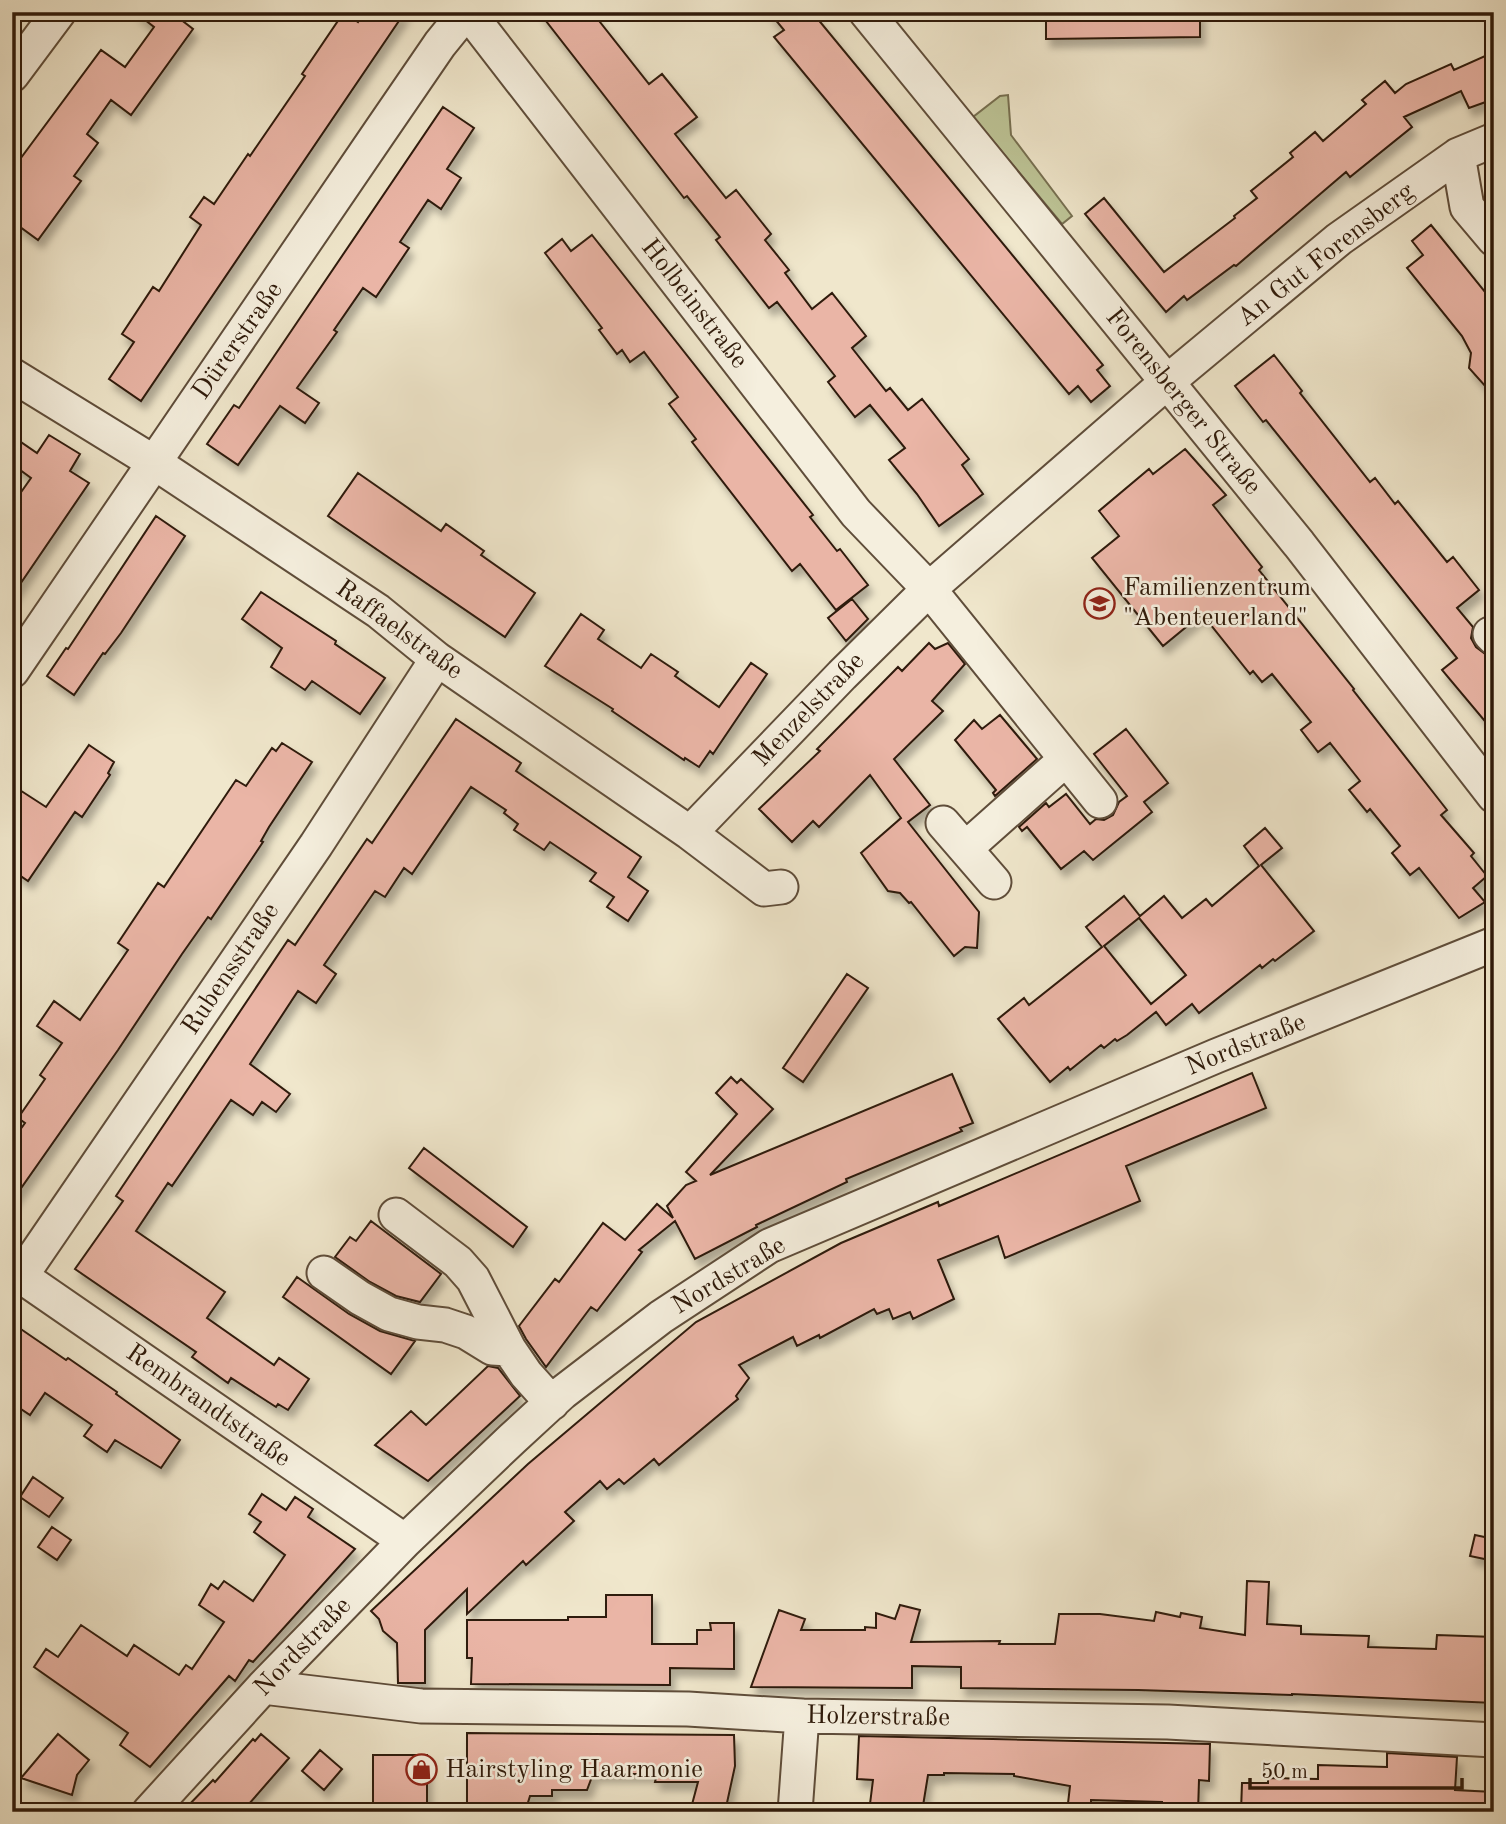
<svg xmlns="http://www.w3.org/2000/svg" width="1506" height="1824" viewBox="0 0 1506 1824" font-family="'Old Standard TT',serif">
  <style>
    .green { fill: #bdc496; stroke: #766f50; stroke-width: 2 }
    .building { fill: #eab5a6; stroke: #2f1a0a; stroke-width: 2; fill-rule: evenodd; filter: url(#shadow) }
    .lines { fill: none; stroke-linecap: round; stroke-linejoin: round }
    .minor-casing { stroke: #5f4d3a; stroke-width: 37 }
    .minor { stroke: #f5efde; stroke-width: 33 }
    .labels { text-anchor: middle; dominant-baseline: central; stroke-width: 5; stroke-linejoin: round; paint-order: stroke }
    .street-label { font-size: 26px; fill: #2f1a0a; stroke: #f5efde }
    .poi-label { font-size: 26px; fill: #2f1a0a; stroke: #f5efde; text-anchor: start }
  </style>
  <defs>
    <filter id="shadow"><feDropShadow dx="4.5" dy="8" stdDeviation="3.5" flood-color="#0004"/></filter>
  </defs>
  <rect width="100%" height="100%" fill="#f0e7cc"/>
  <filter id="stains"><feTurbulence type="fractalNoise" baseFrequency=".00286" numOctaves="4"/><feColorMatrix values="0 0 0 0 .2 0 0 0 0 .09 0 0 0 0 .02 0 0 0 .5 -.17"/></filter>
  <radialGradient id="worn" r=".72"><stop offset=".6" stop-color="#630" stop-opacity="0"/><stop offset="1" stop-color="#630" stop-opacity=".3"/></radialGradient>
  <!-- green -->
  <path class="green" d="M1008,95L1011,135L1072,216L1062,224L973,117L1000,96Z"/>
  <!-- building -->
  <path class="building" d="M135,12H171L193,29L131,115L111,100L87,134L98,143L74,176L81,181L38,240L12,221V170L101,50L125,67L154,27Z
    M344,12L358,22L365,12H405L141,401L109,379L134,342L122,334L153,287L159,291L201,225L190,217L204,197L214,204L248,154L250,156L305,76L302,74Z
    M539,12H592L649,84L662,74L697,117L675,134L726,198L736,190L771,234L765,240L789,270L785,273L812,309L832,293L866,336L852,348L886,391L890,388L908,410L922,399L969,459L962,465L983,494L939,526L917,494L889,460L905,448L870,405L855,417L828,382L835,376L777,302L769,308L716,240L720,237L687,196L684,198Z
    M769,12H812L1103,365L1097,370L1110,386L1091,402L1078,386L1069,394L774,37L784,30Z
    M1046,12H1200V37L1046,39Z
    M1494,52V99L1469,108L1461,91L1404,117L1412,127L1350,177L1346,172L1236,266L1234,265L1187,300L1184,296L1166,312L1085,214L1104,198L1164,272L1235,218L1234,216L1257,198L1251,191L1293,157L1290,153L1315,132L1323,141L1366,104L1362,100L1385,81L1395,93L1406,84L1451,64L1454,70Z
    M443,107L474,128L447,169L461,178L441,209L428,200L400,242L409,248L376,297L363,288L334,330L337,332L297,388L319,403L305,423L280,406L238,465L207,444L234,405L239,408Z
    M1431,225L1494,303V396L1469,368L1471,353L1462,336L1407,268L1423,255L1412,241Z
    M592,235L813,515L810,517L837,551L840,549L868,585L836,610L800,564L792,571L692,442L696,439L669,404L678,397L644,352L630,362L622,350L617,354L599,330L602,328L545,253L562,239L571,251Z
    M1274,355L1302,391L1300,393L1370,482L1375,478L1395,504L1398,501L1447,562L1453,557L1479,590L1457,608L1473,627L1471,638L1476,647L1488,656L1494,657V732L1442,670L1457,658L1266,420L1263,422L1235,386Z
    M49,435L80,454L70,471L89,483L12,596V505L31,478L12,464V436L37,453Z
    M1185,449L1226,495L1213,505L1262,567L1259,570L1354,689L1353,690L1447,810L1441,815L1474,853L1471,856L1487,876L1473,888L1485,902L1459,918L1419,868L1410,875L1392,853L1400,846L1370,809L1367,812L1349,790L1360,781L1330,743L1318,752L1301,730L1311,722L1272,674L1262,682L1253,671L1250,674L1202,614L1163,646L1092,558L1119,536L1099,511L1149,469L1153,474Z
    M358,473L441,531L446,524L484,551L481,555L535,593L505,637L328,516Z
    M156,516L185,536L121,633L105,654L103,653L74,695L47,676L66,648L68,649Z
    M261,592L336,641L335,644L385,678L360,714L312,681L305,690L271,667L282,648L242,619Z
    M852,599L868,619L846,641L828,618Z
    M581,614L604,630L598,639L641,668L651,654L678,672L675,676L719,707L751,663L767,674L713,754L710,751L699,767L685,758L684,760L612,711L613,709L545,666Z
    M929,643L935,649L948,643L965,664L932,701L943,711L894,759L930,805L908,822L979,912L977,948L965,947L954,956L911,902L909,903L900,893L888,891L861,853L901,818L870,775L819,827L813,821L792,842L759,809L820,751L817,749L898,667L902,671Z
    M1000,715L1037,759L995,796L993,793L996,790L955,740L974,720L982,729Z
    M456,719L521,763L516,771L641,857L628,877L648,891L628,921L607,907L614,897L590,881L596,873L550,842L544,850L514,830L518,824L504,813L506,810L471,787L412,874L404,868L385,897L375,891L324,965L336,974L316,1003L298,991L250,1064L290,1094L276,1112L262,1102L253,1115L231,1100L172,1186L168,1183L136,1231L225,1292L207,1318L274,1365L279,1358L309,1379L288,1410L278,1404L276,1407L231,1378L228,1383L192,1357L196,1352L75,1269L123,1201L116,1196L288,940L295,945L367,839L372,843Z
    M1126,729L1168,783L1144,802L1152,812L1093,860L1084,851L1061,869L1027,827L1022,831L1019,827L1046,803L1049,807L1066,794L1090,824L1096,819L1104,820L1113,815L1119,802L1127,796L1094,754Z
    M282,743L312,762L269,827L261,841L263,842L251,860L211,919L208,917L182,954L118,1050L12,1201V1141L25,1123L18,1118L45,1079L40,1075L62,1043L37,1026L54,1001L80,1020L128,950L118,943L158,883L164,887L236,780L246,786L272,748L276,751Z
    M89,745L114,762L108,773L110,775L82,817L75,812L28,881L12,870V785L46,807Z
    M1265,828L1282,848L1261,865L1314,931L1275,961L1273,959L1262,968L1260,965L1199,1013L1192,1004L1166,1025L1156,1012L1127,1035L1117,1041L1115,1039L1104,1048L1101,1045L1070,1070L1068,1067L1050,1082L998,1019L1024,998L1029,1005L1102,947L1086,927L1124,896L1140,916L1164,896L1182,918L1206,899L1212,906L1259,866L1244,846ZM1139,918L1186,975L1151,1004L1104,946Z
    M847,974L868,988L803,1082L783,1068Z
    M1252,1073L1266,1108L1126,1166L1140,1201L1005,1258L998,1236L938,1260L954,1299L913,1319L910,1312L893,1319L889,1309L877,1314L874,1309L820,1338L819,1335L797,1346L793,1337L739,1365L749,1378L736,1396L738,1399L659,1465L654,1459L624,1484L619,1479L607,1489L600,1481L565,1512L574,1521L526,1565L523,1561L467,1614V1589L425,1630V1683H398L397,1643L383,1631L379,1619L371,1611L528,1464L696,1322L841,1243L938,1202L939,1206Z
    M952,1074L973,1123L960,1128L962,1131L846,1179L847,1182L756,1225L757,1227L695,1259L675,1221L639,1250L642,1252L597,1311L591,1307L546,1367L526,1339L519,1326L555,1279L559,1282L603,1223L625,1240L657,1204L673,1218L667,1206L686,1185L696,1181L686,1172L737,1114L716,1093L731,1077L737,1083L741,1079L773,1109L710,1175Z
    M424,1148L527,1227L513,1247L409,1168Z
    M371,1221L441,1274L420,1302L396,1296L370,1282L335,1257L350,1237L356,1241Z
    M297,1277L349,1314L380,1331L415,1341L391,1374L283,1297Z
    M12,1323L66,1360L68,1358L117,1392L116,1394L180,1440L161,1468L115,1440L107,1452L84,1436L92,1425L45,1393L30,1415L12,1403Z
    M488,1366L498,1368L520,1396L428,1481L375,1445L411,1411L426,1425Z
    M33,1477L63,1498L49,1517L20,1497Z
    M262,1494L286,1510L295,1497L313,1509L308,1517L355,1549L253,1662L249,1660L235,1681L229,1676L150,1767L120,1745L128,1733L34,1667L46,1649L58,1657L81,1625L127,1656L134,1645L179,1675L186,1665L192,1669L224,1622L199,1605L211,1584L218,1589L224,1581L253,1601L285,1555L254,1532L261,1522L249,1514Z
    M52,1527L71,1540L57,1560L38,1547Z
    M1475,1535L1494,1539V1561L1470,1556Z
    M1247,1581L1269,1582L1267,1624L1301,1626V1634L1369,1636L1368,1647L1436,1649L1437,1635L1494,1637V1703L1292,1694V1695L1138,1690L961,1688V1667L912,1666V1688L751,1687L779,1610L805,1619L801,1630H865V1627L876,1628V1613L895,1619L900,1605L920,1610L911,1642L1000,1641L999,1644H1055L1059,1614H1100L1154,1621L1156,1612L1180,1617L1181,1613L1202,1617L1200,1628L1245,1635Z
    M606,1595H652V1644H697V1630H711L710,1623H734V1669L670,1668V1685L471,1684L472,1658H467V1620H568V1617H606Z
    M467,1733L734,1735L735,1766L725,1812H690L698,1782H655L657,1774H593L587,1790H552V1796H530L525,1812H499V1805L467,1804Z
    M58,1734L89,1760L77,1775L72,1795L21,1778Z
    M261,1734L289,1758L242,1812H182L213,1780L215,1782L253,1739L255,1741Z
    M859,1736L1210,1744L1209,1781L1199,1780L1198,1812H1162V1802L1091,1800V1812H1067L1070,1786L1014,1776V1774L944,1773V1775H928L922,1812H869L873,1780L857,1779Z
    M320,1750L342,1769L324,1790L302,1771Z
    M1387,1753L1457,1757L1455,1790L1494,1792V1812H1241L1242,1783H1268V1778L1318,1779V1765L1387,1767Z
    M373,1755H427V1809H385V1803H373Z"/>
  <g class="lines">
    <defs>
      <path id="minor" d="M468,12L856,513L929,589L1100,801
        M866,12L1299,544L1494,796
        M12,75L59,12
        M1458,155L1467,207L1494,239
        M12,375L155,463L378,611L437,659L690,833L764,889L781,887
        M1490,634L1494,638
        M12,671L379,133L440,44L466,12
        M943,823L994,882
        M690,833L842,675L929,589L1167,382L1339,239L1458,155L1494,140
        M966,848L1065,760
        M396,1215L458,1262L473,1279L509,1349L526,1374L552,1403
        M12,1270L405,1541
        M324,1273L360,1298L389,1314L418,1322L445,1325L466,1332L492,1348L509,1349
        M21,1276L316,845L437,659
        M263,1687L421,1706L688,1709L802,1716L1168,1722L1494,1740
        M149,1812L263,1687L405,1541L512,1439L562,1393L661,1317L769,1246L1216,1056L1494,944
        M795,1812L802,1716"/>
    </defs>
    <!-- minor casing -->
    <use href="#minor" class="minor-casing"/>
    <!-- minor -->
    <use href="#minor" class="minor"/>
  </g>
  <!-- icons -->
  <defs>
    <symbol id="school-ring" viewBox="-11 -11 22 22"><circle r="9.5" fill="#f5efde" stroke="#8f2418" stroke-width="1.5"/><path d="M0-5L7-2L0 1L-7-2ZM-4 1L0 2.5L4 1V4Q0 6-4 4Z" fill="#8f2418"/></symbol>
    <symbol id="shop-ring" viewBox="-11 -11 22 22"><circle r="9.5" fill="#f5efde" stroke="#8f2418" stroke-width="1.5"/><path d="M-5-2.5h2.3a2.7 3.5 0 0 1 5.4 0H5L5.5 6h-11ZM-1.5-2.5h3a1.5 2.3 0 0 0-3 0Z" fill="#8f2418"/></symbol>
  </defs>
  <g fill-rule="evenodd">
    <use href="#school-ring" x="1082" y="586" width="35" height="35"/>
    <use href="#shop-ring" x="404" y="1752" width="35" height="35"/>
  </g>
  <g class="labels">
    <!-- street labels -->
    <g class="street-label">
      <text transform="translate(1326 255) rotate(-38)">An Gut Forensberg</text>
      <text transform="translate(694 304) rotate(52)">Holbeinstraße</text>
      <text transform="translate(238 341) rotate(-55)">Dürerstraße</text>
      <text transform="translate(1183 402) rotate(51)">Forensberger Straße</text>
      <text transform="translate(399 630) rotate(36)">Raffaelstraße</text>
      <text transform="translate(809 710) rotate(-46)">Menzelstraße</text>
      <text transform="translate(231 969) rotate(-56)">Rubensstraße</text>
      <text transform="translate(1246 1045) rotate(-22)">Nordstraße</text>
      <text transform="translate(729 1276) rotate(-31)">Nordstraße</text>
      <text transform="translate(208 1406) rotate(35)">Rembrandtstraße</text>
      <text transform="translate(303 1647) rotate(-46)">Nordstraße</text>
      <text transform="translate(878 1717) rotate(1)">Holzerstraße</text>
    </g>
    <!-- poi labels -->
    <g class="poi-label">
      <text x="1123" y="588">Familienzentrum<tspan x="1123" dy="30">"Abenteuerland"</tspan></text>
      <text x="445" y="1770">Hairstyling Haarmonie</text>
    </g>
  </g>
  <!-- margin -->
  <rect width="1506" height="1824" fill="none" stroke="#f0e7cc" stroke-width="42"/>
  <rect x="14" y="14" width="1478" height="1796" fill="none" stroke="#2f1a0a" stroke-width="3.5"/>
  <rect x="21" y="21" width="1464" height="1782" fill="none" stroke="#2f1a0a" stroke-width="2"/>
  <!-- scale -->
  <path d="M1250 1778v10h212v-10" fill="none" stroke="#2f1a0a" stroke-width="3.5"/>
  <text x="1261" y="1778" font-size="21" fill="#2f1a0a" stroke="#f5efde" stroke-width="5" paint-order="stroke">50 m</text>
  <rect width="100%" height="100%" filter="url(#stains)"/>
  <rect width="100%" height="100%" fill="url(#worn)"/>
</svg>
